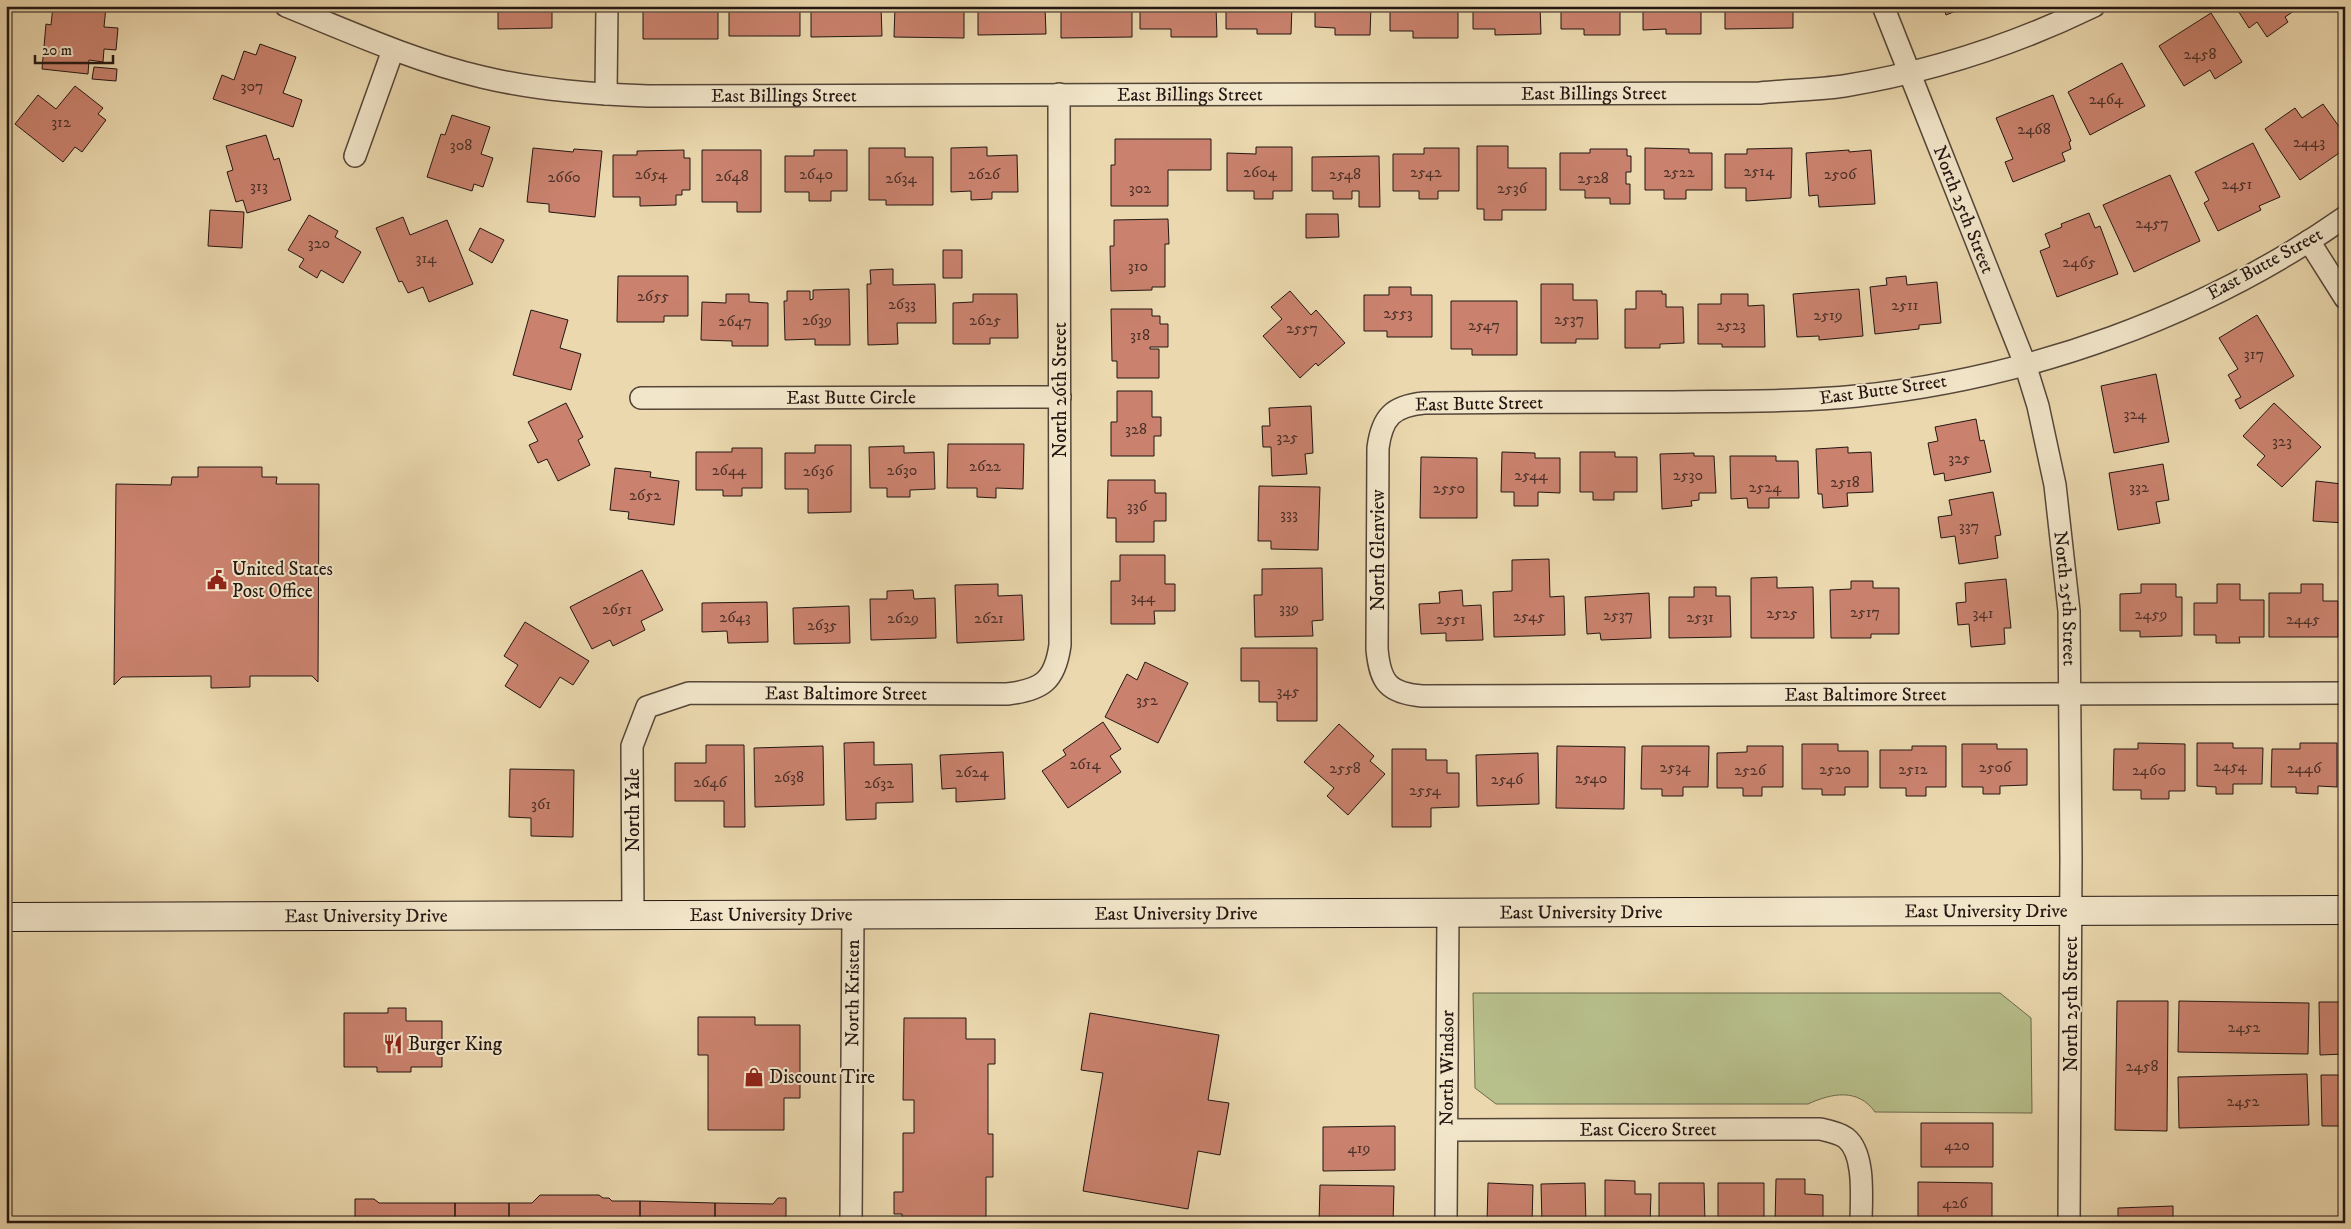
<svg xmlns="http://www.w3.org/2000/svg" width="2351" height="1229" viewBox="0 0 2351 1229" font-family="'IM FELL DW Pica',serif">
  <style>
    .green { fill: #b7bf8b; stroke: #6d6a4e }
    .building { fill: #ca826e; stroke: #231612 }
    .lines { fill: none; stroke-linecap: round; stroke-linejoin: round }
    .minor-casing { stroke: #554639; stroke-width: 24 }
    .secondary-casing { stroke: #231612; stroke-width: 30 }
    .minor { stroke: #f2e6ca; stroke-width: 21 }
    .secondary { stroke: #f2e6ca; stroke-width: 28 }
    .labels { text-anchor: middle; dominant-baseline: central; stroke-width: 4; stroke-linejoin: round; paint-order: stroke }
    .number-label { font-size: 16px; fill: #4d3129 }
    .street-label { font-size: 19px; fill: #231612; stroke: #f2e6ca }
    .poi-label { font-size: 19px; fill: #231612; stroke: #f2e6ca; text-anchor: start }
  </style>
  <rect width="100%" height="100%" fill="#ebd8ae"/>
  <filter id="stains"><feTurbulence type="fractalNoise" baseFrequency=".004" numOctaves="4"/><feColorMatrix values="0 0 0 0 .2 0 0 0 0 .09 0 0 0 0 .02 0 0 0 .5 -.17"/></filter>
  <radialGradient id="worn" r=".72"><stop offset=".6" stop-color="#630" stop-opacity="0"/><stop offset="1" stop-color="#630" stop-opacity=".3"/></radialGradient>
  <!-- green -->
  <path class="green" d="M1473,993H2000L2031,1018L2032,1113L1875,1112C1858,1088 1832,1093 1808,1104H1496L1475,1088Z"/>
  <!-- building -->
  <path class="building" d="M53,6L106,7L104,27L118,28L116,50L104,49L103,62L89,60L88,74L42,69L46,24L51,25Z
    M498,6H552V28L498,29Z
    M643,6H718V39H643Z
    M729,6H800V36H729Z
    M811,6H881L882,36L811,37Z
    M895,6H964V38L894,37Z
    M978,6H1045L1046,34L978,35Z
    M1061,6H1132V37L1061,38Z
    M1140,6H1216L1217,37H1171V29H1140Z
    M1226,6H1292L1291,34H1257V29H1226Z
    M1315,6H1371L1370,35H1335V28L1315,27Z
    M1390,6H1458V38H1413V31H1390Z
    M1473,6H1540L1541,34L1495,35V29H1473Z
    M1561,6H1620V35H1584V29H1561Z
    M1643,6H1701V34H1666V29L1643,30Z
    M1725,6H1793V28L1725,29Z
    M1943,6H1968L1946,15Z
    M2235,6H2301L2285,17L2288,22L2267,37L2257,22L2249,28Z
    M2211,13L2242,62L2215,79L2210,70L2184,86L2159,46Z
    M260,44L296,57L283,93L302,100L293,127L213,99L222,75L234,80L244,51L256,55Z
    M2122,63L2145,106L2090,135L2068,92Z
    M94,67L117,69L116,81L92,79Z
    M75,86L103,108L98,114L106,120L82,152L75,147L63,162L15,124L38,95L56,109Z
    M2053,95L2071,141L2069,142L2071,149L2062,153L2065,161L2013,182L2005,162L2013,159L1996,118Z
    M2323,104L2345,135V149L2300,180L2265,129L2295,108L2302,118Z
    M452,115L490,127L481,154L493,158L483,187L474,184L472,191L427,177L441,134L445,135Z
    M266,135L274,160L279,158L291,200L247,213L243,200L236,202L227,172L233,170L226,146Z
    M1115,139H1211V170H1168V206H1111V165H1115Z
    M2253,143L2280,197L2259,206L2261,210L2218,231L2204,203L2209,200L2195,172Z
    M1477,146H1508V168H1546V210H1502V220H1484V209H1477Z
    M987,147V156L1017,155L1018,192H992V199L971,200V191L951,192V148Z
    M1256,147H1292V191H1273V199H1254V191H1227V153L1256,154Z
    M533,148L573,152L574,149L602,151L595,217L549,212V204L527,202Z
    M869,148H905V157H933V205H886V200H869Z
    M1424,148H1459V191H1438V199H1419V191H1393V154H1424Z
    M1645,148L1689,149V153H1712V190H1686V199H1664V190H1645Z
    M1792,148L1791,198L1746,201V188H1725V154H1747V149Z
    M1590,149H1627V156H1631V172H1626V184H1630V204H1610V198H1585V190H1560V153H1590Z
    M684,150V158H690V190H682V195H676V205L640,206V197H613V155H637V151Z
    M702,150H761V212H737V202H702Z
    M814,150H847V191H831V201H809V192H785V156H814Z
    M1849,150V152L1871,150L1875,204L1819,207L1818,195L1809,196L1806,153Z
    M1379,156L1380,207H1359V191H1352V199H1333V191H1312V157Z
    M2170,175L2200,241L2134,272L2103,205Z
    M210,210L244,212L242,248L208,246Z
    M2089,213L2095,228L2100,226L2118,274L2057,297L2040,251L2050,247L2045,234L2062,227L2061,224Z
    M1306,214H1338L1339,237L1306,238Z
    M309,215L338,231L335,237L361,252L343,283L321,270L317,278L299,267L304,259L288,250Z
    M403,217L410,235L447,220L473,284L429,302L423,287L408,293L402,281L399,282L376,228Z
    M1168,219L1169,244H1165V287H1152V290L1111,291L1110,246H1114V220Z
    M480,228L504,240L492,263L469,250Z
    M943,250H962V278H943Z
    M893,269V285L935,284L936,323H897L898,344L868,345L867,284H871L870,270Z
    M618,276H688V316H664V322H617Z
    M1906,276L1907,285L1937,282L1941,323L1919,325V329L1875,334L1870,287L1887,285L1886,278Z
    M1541,284H1573V300H1597L1598,339H1576V343H1541Z
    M1389,287H1411V295H1432V337H1387V331H1364V295H1389Z
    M849,289L850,345H815V339L785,340L784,301H787V291H810V300L813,299V290Z
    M1859,289L1863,336L1819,340V336L1797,337L1793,294Z
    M1290,291L1311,315L1316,310L1345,343L1318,366L1316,363L1300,378L1263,336L1282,319L1271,307Z
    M1636,291H1662V294H1666V307H1683L1684,343L1660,344V348H1625V309H1636Z
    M726,294H749V302L768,303V346H732V341L701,340L702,302L726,303Z
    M973,294H1017L1018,338H990V344H953V303L973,302Z
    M1721,294H1748V306L1764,305L1765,347H1722V344H1698V304H1721Z
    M1451,301H1517V355H1472V349H1451Z
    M1111,309H1152V316H1160V324H1168V347H1150V349H1159V378H1117V361H1112Z
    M531,310L568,320L560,348L581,354L571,390L513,375Z
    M2257,315L2294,376L2240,409L2235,400L2241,397L2228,375L2238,369L2219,338Z
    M2156,374L2169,442L2114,453L2101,386Z
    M1117,391H1152V417H1161V436H1154V456H1111V422H1117Z
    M566,403L583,437L578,440L590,465L558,481L547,459L538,463L529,445L538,441L528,422Z
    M2274,403L2321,447L2282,487L2257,465L2265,456L2243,436Z
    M1311,406L1313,453L1305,454L1307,474L1272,476L1271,447H1263L1262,426H1270L1269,408Z
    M1976,419L1980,441L1984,440L1991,472L1945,481L1944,473L1934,475L1928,443L1938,441L1935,427Z
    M948,444H1024L1023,489L996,488V498L977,497V488H947Z
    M815,445H851V512L808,513V489H785V453H815Z
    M904,446V453L934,452L935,489L910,490V497H887V488H870L869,447Z
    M1848,447V453L1871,452L1873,492L1847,493L1848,506L1823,508L1822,494H1818L1816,449Z
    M732,448H762V488H742V496H723V490H696V452H732Z
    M1502,452L1535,453V458H1560V493L1538,492V506H1514V492H1501Z
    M1580,452H1615V457H1637V492H1614V500H1593V492H1580Z
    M1694,453V456H1714L1716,493H1699V500L1691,501L1692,506L1662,509L1660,454Z
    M1730,456H1776V461H1798L1799,498H1769V508H1748L1747,498L1731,499Z
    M2344,456L2345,523L2313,521L2316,481L2342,484Z
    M1421,457L1477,458V518H1420Z
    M2163,464L2169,500L2156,502L2160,523L2118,530L2109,473Z
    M198,467H262V477H277L276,484H319L318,682L312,676H250V687L211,688V676L122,677L114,685L116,484L171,485L172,477H198Z
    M615,468L651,472L650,477L679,481L674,525L628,519L629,512L610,510Z
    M1108,480H1155V493H1166V521H1154V542H1116V518H1107Z
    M1259,486L1320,487L1318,550L1271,549V541H1258Z
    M1993,492L2001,535L1995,536L1998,558L1959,564L1955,536L1941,538L1938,517L1952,515L1949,500Z
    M1120,555H1165V584H1175V611H1154L1155,624H1111V581H1120Z
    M1549,559L1550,597L1564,596L1565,635L1494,637L1493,592L1512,591V560Z
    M1322,568L1323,620L1312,621L1313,636L1255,637L1254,595H1262V569Z
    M642,570L663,610L641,621L645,630L613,646L610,640L592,649L570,607Z
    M1777,577V588L1813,587L1814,638H1751V578Z
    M2006,579L2011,628H2004L2005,644L1971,647L1969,624L1958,625L1956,603L1966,602L1965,583Z
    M1851,581H1873V588H1899V634H1871V638H1831L1830,590L1851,589Z
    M998,584V596L1022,595L1024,640L957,643L955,585Z
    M2141,584H2176V597H2182V636L2140,637V631H2120V594L2141,593Z
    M2217,584H2240V600H2264V637H2239L2240,643H2216V635H2194V603H2217Z
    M2301,584H2323V601H2338V637H2269V593H2301Z
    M1694,587H1716V596H1730L1731,637L1669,638V597H1694Z
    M913,590L914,599L935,598L936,638L871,640L870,599H887V591Z
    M1462,590L1463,606L1481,605L1483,640L1446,641V633L1421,634L1419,604L1440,603L1439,592Z
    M1649,593L1651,638L1601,640L1600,633L1587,634L1585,597Z
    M767,602L768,642L728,643L727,631L702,632V603Z
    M849,606L850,643L794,644L793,608Z
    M525,622L589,661L573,685L560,677L540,708L505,686L518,665L504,656Z
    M1241,648H1317V721H1277V702H1259V681H1241Z
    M1145,662L1188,683L1158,743L1105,717L1127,674L1137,680Z
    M1103,722L1121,749L1110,756L1121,772L1068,808L1042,771L1066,755L1063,750Z
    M1339,724L1374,756L1370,761L1385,774L1348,815L1327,796L1334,788L1304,762Z
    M874,742V765L912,764L913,802L876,803V819L846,820L844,743Z
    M2138,743L2185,744V791H2169V799H2141V790H2113L2114,749H2138Z
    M2197,743H2233V748H2263L2262,784H2233V794H2216V787L2197,786Z
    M2300,743H2337V787L2318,786V794L2296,793V787H2271L2272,749H2300Z
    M1802,744H1838V751H1868V787H1845V795H1822V789H1802Z
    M1962,744H1997V749H2027V785L2000,786V794H1983V787H1962Z
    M706,745H744L745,827H724V801H675V763H706Z
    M823,746L824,805L755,807L754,748Z
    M1557,746L1625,747L1624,809L1556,808Z
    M1642,746H1709L1708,787H1683V796H1662V789H1641Z
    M1747,746H1783V787H1762V796H1743V788H1717V753L1747,752Z
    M1912,746H1946V787H1926V796H1906V788H1880V750H1912Z
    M1392,749H1426V760H1447V773H1459V807L1431,808V827H1392Z
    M1003,752L1005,799L956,802V788L942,789L940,755Z
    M1538,753L1539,804L1477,806L1476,755Z
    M510,769L574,770L573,837L531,836V818L509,817Z
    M2117,1001H2168L2167,1131L2115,1130Z
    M2179,1001L2309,1003L2308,1054L2178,1052Z
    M2319,1002H2345V1054L2320,1055Z
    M388,1008H406V1021H442V1067H411V1072H377V1067H344V1013H388Z
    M1090,1013L1219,1035L1208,1100L1229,1103L1220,1155L1198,1151L1188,1209L1083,1191L1103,1073L1081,1070Z
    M698,1017H755V1025H800V1098H784V1130H708V1055H698Z
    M904,1018H966V1039H995V1064H988V1134H993V1177H986V1223H902V1214H894V1192H903V1133H914V1100H903Z
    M2307,1074L2309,1125L2179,1128L2178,1077Z
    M2321,1075H2345V1126H2322Z
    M1921,1123H1993V1167H1921Z
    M1395,1126V1170L1323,1171V1127Z
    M1776,1179H1805V1194L1823,1195V1223H1775Z
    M1605,1180L1635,1181V1194H1651L1650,1223H1605Z
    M1918,1182L1992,1183V1223H1918Z
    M1488,1183L1533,1185L1532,1223H1487Z
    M1585,1183L1586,1223H1542L1541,1184Z
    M1659,1183H1704L1705,1223H1659Z
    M1718,1183H1764V1223H1718Z
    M1320,1185L1394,1186L1393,1223H1319Z
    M540,1195H599L603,1198H609L612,1201H640V1223H509V1203H532Z
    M778,1198H786V1220H781V1223H715V1203L773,1204Z
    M355,1199H374L379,1203H455V1223H358L355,1220Z
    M640,1201L715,1203V1223H640Z
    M455,1203H509V1223H455Z
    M2173,1206V1223H2118V1208Z"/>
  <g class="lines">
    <defs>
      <g id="minor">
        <path id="s1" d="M286,6C350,32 414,61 482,77C536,90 592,94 648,96L1760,93C1788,90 1816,90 1844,86C1929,72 2016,44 2094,6"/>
        <path id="s2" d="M1883,6L2025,364L2038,406L2055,485L2069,611L2071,859L2069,1223"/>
        <path d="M606,94L607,6"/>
        <path d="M355,156L393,50"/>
        <path id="s3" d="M2345,217C2202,317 2030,378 1857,396C1796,402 1735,401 1674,402C1591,402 1507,402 1424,403C1393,406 1382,417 1378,448L1377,649C1380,682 1388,693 1422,696L2345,693"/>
        <path d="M2309,241L2345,298"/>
        <path id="s4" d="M641,398L1060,397"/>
        <path id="s5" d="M633,915L632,746L647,707L689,693L1007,694C1042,690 1055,681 1060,645L1059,94"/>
        <path id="s6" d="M1447,1130L1820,1129C1829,1131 1839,1133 1846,1138C1866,1154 1861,1200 1861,1223"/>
        <path id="s7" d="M851,1223L853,914"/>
        <path id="s8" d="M1446,1223L1448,912"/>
      </g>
      <g id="secondary">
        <path id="s9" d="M6,917L2345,910"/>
      </g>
    </defs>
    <!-- minor casing -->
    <use href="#minor" class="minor-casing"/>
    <!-- secondary casing -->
    <use href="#secondary" class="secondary-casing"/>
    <!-- minor -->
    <use href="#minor" class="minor"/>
    <!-- secondary -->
    <use href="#secondary" class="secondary"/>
  </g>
  <!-- icons -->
  <defs>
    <symbol id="civic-bare" viewBox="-9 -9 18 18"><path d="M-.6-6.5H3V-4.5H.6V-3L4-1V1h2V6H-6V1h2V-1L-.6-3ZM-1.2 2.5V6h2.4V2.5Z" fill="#8f2418" stroke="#f2e6ca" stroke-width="2.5" paint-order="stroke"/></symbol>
    <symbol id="restaurant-bare" viewBox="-9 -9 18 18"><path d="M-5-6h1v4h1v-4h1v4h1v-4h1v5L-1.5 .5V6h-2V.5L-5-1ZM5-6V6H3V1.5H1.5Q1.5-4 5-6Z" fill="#8f2418" stroke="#f2e6ca" stroke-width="2.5" paint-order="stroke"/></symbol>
    <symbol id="shop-bare" viewBox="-9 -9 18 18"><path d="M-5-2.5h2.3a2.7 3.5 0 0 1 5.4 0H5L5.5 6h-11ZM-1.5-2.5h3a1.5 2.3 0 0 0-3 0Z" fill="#8f2418" stroke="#f2e6ca" stroke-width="2.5" paint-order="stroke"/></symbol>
  </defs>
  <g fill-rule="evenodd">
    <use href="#civic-bare" x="203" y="566" width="28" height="28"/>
    <use href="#restaurant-bare" x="379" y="1030" width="28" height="28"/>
    <use href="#shop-bare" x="740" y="1063" width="28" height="28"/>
  </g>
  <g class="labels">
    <!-- number labels -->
    <g class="number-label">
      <text x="2200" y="54">2458</text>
      <text x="252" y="86">307</text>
      <text x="2106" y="99">2464</text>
      <text x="61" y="122">312</text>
      <text x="2034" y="129">2468</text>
      <text x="2309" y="142">2443</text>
      <text x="461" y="145">308</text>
      <text x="1759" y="171">2514</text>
      <text x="1260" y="172">2604</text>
      <text x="1426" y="172">2542</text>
      <text x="1679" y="172">2522</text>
      <text x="651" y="174">2654</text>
      <text x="816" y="174">2640</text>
      <text x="984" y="174">2626</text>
      <text x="1345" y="174">2548</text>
      <text x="1840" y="174">2506</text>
      <text x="732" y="176">2648</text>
      <text x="564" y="177">2660</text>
      <text x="901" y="178">2634</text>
      <text x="1593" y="178">2528</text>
      <text x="2237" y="184">2451</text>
      <text x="259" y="186">313</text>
      <text x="1140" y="188">302</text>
      <text x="1512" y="188">2536</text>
      <text x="2152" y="223">2457</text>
      <text x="319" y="243">320</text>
      <text x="426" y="258">314</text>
      <text x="2079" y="262">2465</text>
      <text x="1138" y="266">310</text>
      <text x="653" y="296">2655</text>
      <text x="902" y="304">2633</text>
      <text x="1905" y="305">2511</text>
      <text x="1398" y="313">2553</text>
      <text x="1828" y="315">2519</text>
      <text x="1569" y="319">2537</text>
      <text x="817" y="320">2639</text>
      <text x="985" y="320">2625</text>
      <text x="735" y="321">2647</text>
      <text x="1484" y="325">2547</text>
      <text x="1731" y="325">2523</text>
      <text x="1302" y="328">2557</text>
      <text x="1140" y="335">318</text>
      <text x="2254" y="354">317</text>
      <text x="2135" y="414">324</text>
      <text x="1136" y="429">328</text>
      <text x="1287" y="437">325</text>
      <text x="2282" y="441">323</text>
      <text x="1959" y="458">325</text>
      <text x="985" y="466">2622</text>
      <text x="729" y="470">2644</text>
      <text x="902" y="470">2630</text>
      <text x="818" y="471">2636</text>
      <text x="1531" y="475">2544</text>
      <text x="1688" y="475">2530</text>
      <text x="1845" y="482">2518</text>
      <text x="1765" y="487">2524</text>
      <text x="2139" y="487">332</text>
      <text x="1449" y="488">2550</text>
      <text x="645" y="495">2652</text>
      <text x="1137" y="506">336</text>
      <text x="1289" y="514">333</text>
      <text x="1969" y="526">337</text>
      <text x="1143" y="597">344</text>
      <text x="1289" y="608">339</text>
      <text x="617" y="609">2651</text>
      <text x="1865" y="612">2517</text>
      <text x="1782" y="613">2525</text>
      <text x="1983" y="613">341</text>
      <text x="2151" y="614">2459</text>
      <text x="1618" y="615">2537</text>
      <text x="1529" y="616">2545</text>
      <text x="735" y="617">2643</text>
      <text x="1700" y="617">2531</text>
      <text x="903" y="618">2629</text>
      <text x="989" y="618">2621</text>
      <text x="1451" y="619">2551</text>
      <text x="2303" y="619">2445</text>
      <text x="822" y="625">2635</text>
      <text x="1288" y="691">345</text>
      <text x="1147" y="700">352</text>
      <text x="1085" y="764">2614</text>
      <text x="2230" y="766">2454</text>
      <text x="1675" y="767">2534</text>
      <text x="1995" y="767">2506</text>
      <text x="1345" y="768">2558</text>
      <text x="2304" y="768">2446</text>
      <text x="1835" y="769">2520</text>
      <text x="1913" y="769">2512</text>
      <text x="1750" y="770">2526</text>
      <text x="2149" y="770">2460</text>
      <text x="972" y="772">2624</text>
      <text x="789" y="777">2638</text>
      <text x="1591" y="778">2540</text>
      <text x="1507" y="779">2546</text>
      <text x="710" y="782">2646</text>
      <text x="879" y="783">2632</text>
      <text x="1425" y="790">2554</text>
      <text x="541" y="804">361</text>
      <text x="2244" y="1027">2452</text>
      <text x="2142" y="1066">2458</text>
      <text x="2243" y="1101">2452</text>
      <text x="1957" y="1145">420</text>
      <text x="1359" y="1148">419</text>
      <text x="1955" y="1203">426</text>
    </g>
    <!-- street labels -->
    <g class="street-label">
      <text stroke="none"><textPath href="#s1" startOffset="1322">East Billings Street</textPath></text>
      <text stroke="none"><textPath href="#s1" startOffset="918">East Billings Street</textPath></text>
      <text stroke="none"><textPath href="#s1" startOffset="512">East Billings Street</textPath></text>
      <text stroke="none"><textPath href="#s2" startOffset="219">North 25th Street</textPath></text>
      <text transform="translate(2265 264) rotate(-29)">East Butte Street</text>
      <text transform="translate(1060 390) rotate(-90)">North 26th Street</text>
      <text transform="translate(1883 390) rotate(-8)">East Butte Street</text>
      <text stroke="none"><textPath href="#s4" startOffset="210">East Butte Circle</textPath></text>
      <text transform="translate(1479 404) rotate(-1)">East Butte Street</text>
      <text transform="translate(1378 550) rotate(-90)">North Glenview</text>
      <text stroke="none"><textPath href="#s2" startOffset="624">North 25th Street</textPath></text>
      <text stroke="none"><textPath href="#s5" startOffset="412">East Baltimore Street</textPath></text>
      <text stroke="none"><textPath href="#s3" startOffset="1749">East Baltimore Street</textPath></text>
      <text transform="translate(633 810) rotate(-90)">North Yale</text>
      <text stroke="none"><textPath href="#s9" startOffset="1980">East University Drive</textPath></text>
      <text stroke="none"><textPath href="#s9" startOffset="1575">East University Drive</textPath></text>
      <text stroke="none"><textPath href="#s9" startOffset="1170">East University Drive</textPath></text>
      <text stroke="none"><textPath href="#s9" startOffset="765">East University Drive</textPath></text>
      <text stroke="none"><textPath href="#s9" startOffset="360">East University Drive</textPath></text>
      <text stroke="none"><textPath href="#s7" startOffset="230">North Kristen</textPath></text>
      <text transform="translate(2071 1004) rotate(-90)">North 25th Street</text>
      <text stroke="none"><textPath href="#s8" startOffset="155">North Windsor</textPath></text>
      <text stroke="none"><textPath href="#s6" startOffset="201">East Cicero Street</textPath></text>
    </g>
    <!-- poi labels -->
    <g class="poi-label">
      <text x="232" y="569">United States<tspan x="232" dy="22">Post Office</tspan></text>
      <text x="408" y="1044">Burger King</text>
      <text x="769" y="1077">Discount Tire</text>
    </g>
  </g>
  <!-- margin -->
  <rect width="2351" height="1229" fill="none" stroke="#ebd8ae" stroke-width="25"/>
  <rect x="8" y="8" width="2336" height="1214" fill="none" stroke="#231612" stroke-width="2.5"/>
  <rect x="12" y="12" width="2326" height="1204" fill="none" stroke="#231612"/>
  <!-- scale -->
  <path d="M35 55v8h78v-8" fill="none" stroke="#231612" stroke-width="2.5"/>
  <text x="42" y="55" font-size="15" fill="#231612" stroke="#f2e6ca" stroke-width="4" paint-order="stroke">20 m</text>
  <rect width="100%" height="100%" filter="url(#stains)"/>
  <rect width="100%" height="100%" fill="url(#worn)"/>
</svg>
